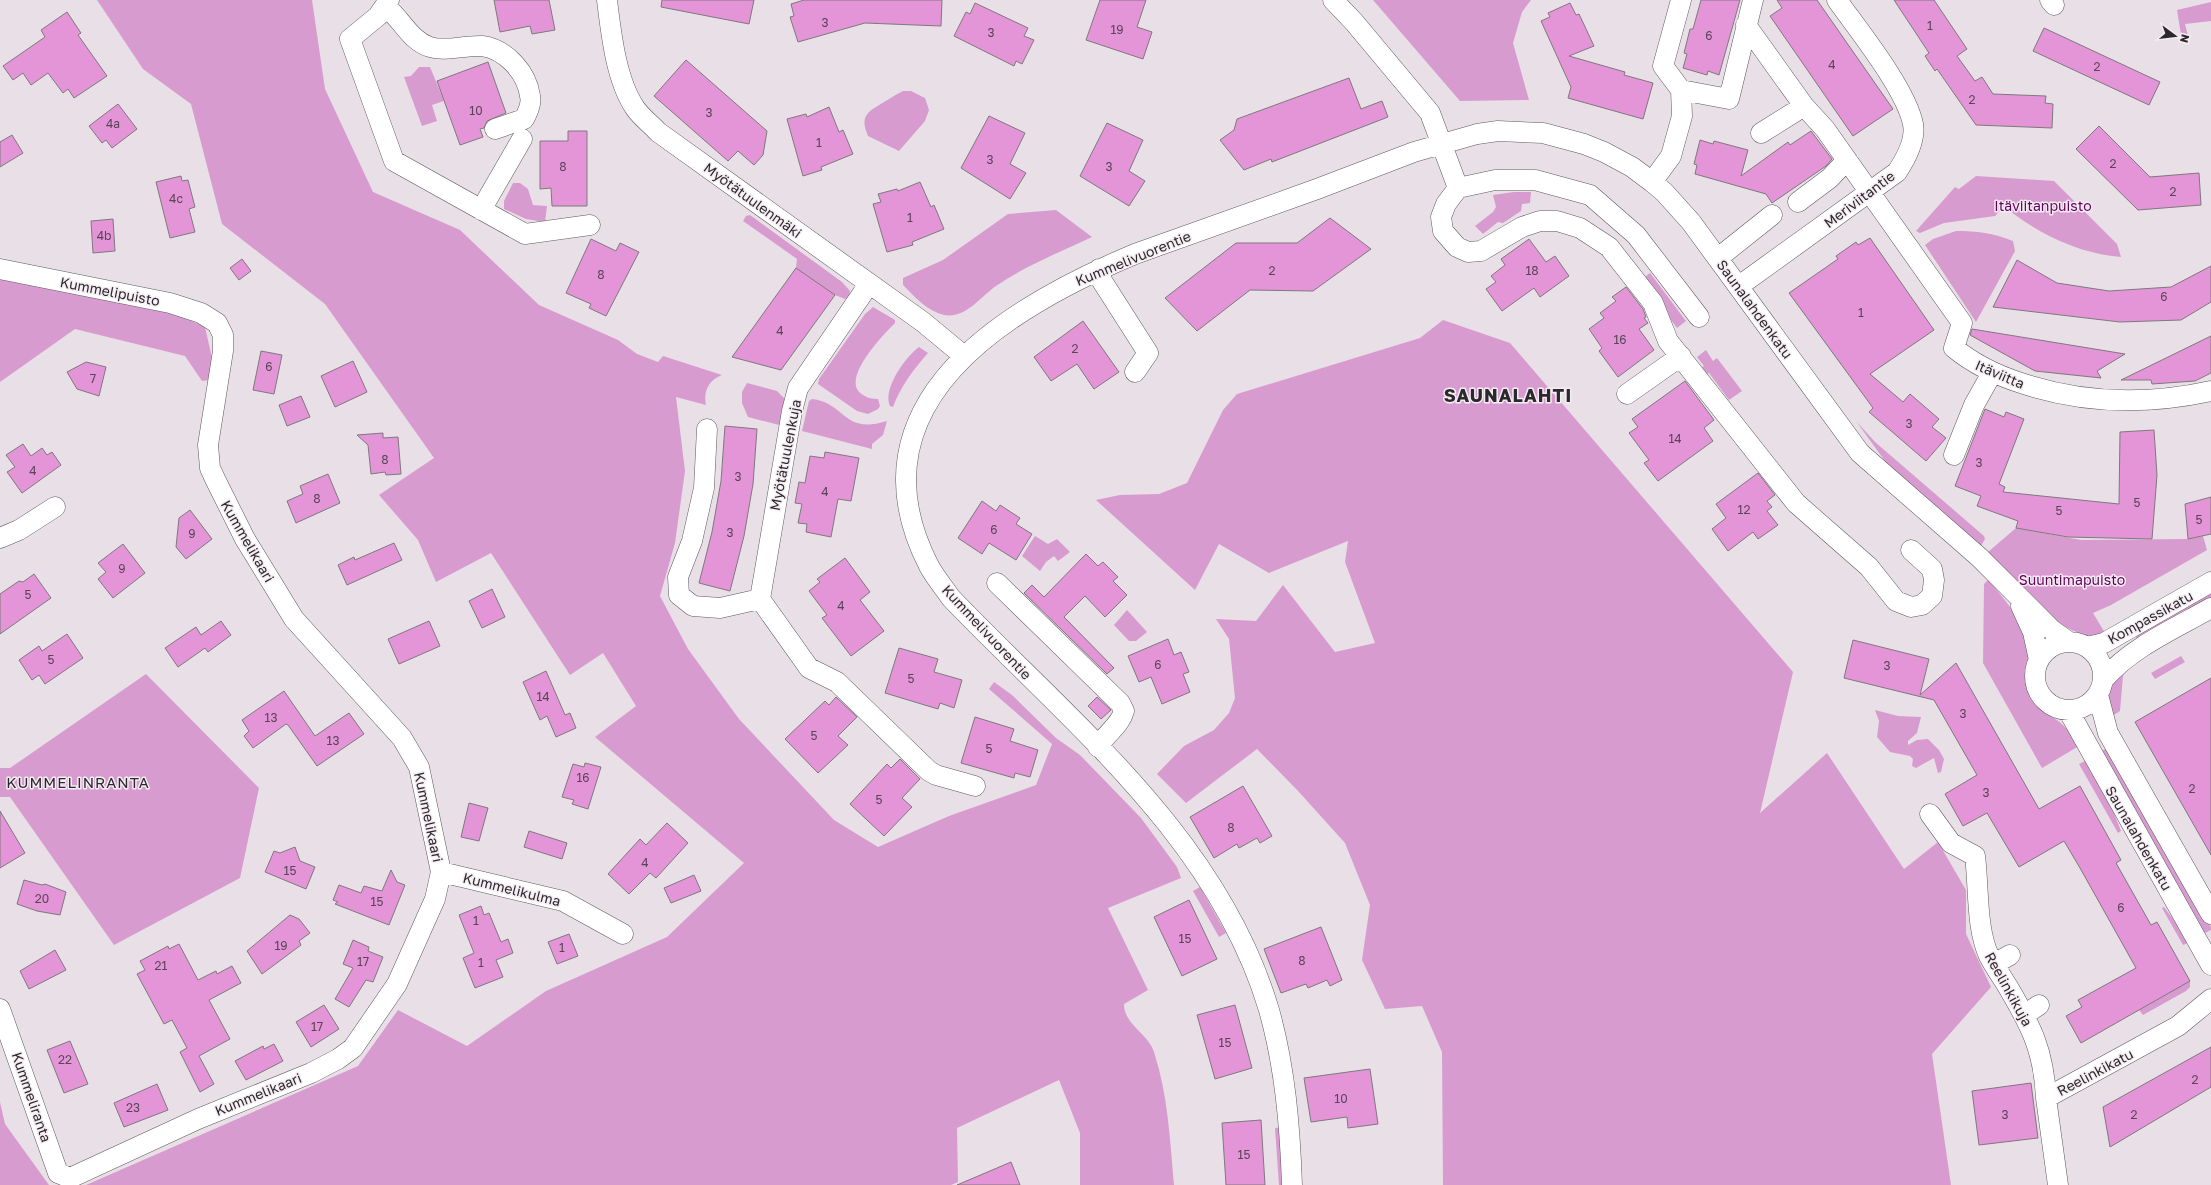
<svg xmlns="http://www.w3.org/2000/svg" width="2211" height="1185" viewBox="0 0 2211 1185" font-family="'Golos Text',sans-serif">
  <style>
    .green { fill: #d89bcf }
    .building { fill: #e395d8; stroke: #7f787d }
    .lines { fill: none; stroke-linecap: round; stroke-linejoin: round }
    .minor-casing { stroke: #5e585d; stroke-width: 21 }
    .minor { stroke: #fff; stroke-width: 20 }
    .labels { text-anchor: middle; dominant-baseline: central; stroke-width: 3; stroke-linejoin: round; paint-order: stroke }
    .number-label { font-size: 12px; fill: #5a4457 }
    .street-label { font-size: 14px; fill: #2c292c; stroke: #f5edf3 }
    .park-label { font-size: 14px; fill: #63005c; stroke: #f5edf3 }
    .neighbourhood-label { font-size: 15px; letter-spacing: 1px; fill: #2c292c; stroke: #f5edf3 }
    .district-label { font-size: 18px; font-weight: bold; letter-spacing: 1px; fill: #2c292c; stroke: #f5edf3 }
  </style>
  <rect width="100%" height="100%" fill="#e8e0e6"/>
  <!-- green -->
  <path class="green" d="M97,0H312L325,89L373,192L460,230L539,305L618,340L637,354L658,362L663,356L722,375C709,380 703,391 706,405L676,397L685,471L675,543L660,596L688,649L739,719L834,820L878,847L949,816L1036,785L1052,744L989,689L994,682L1012,695L1056,738L1080,755L1141,818L1177,867L1181,878L1108,908L1148,990L1124,1004C1124,1025 1148,1033 1154,1052C1168,1095 1170,1140 1174,1185H1080V1133L1059,1080L957,1128L958,1182L951,1185H86L358,1066L398,1010L467,1046L546,991L667,937L744,863L595,737L636,706L603,653L570,675L491,553L436,582L418,540L379,495L434,458L325,304L222,224L191,104L143,69Z
    M1373,0H1531L1522,12L1513,43L1529,100L1460,101Z
    M2211,2V21L2185,24L2189,40L2182,41L2177,10Z
    M419,67H430L444,101L432,105L437,121L422,126L404,77L411,76Z
    M903,91H911L925,98L929,110L925,121L899,151L868,136C859,115 868,112 884,102C891,98 896,94 903,91Z
    M1976,176L2054,181L2117,244L2121,257C2079,254 2036,233 2004,206L1995,216L1944,223L1920,233L1916,231L1955,187L1959,189Z
    M513,183H520L528,189L533,205L547,206L545,222L526,219L504,209V201Z
    M1514,192H1531L1530,203L1522,204L1521,211L1503,223L1498,222L1483,234L1475,226L1493,212L1496,207L1493,195Z
    M1056,210L1092,237C1060,252 1025,266 996,286C981,296 966,319 944,315C927,311 915,297 903,285V278L943,260L1008,214Z
    M750,215L842,282L850,291L849,296L845,299L835,295L796,268L797,259L743,221L746,216Z
    M1956,231C1977,231 1993,233 2013,241L2015,251L1976,322L1925,245L1933,239Z
    M1650,273L1686,321L1677,328L1641,280Z
    M0,278L178,315L205,327L213,362L209,380L202,381L185,356L75,329L0,382Z
    M873,307L895,320V323C884,334 838,381 863,395C868,398 872,399 878,399L880,406L878,409L868,414L857,411L818,384L819,379L865,314Z
    M1443,320L1510,343L1793,672L1760,813L1827,753L1904,869L1938,842L1966,890V934L1991,987L1932,1054L1951,1185H1443L1442,1052L1422,1006L1385,1009L1362,960L1370,905L1345,843L1299,792L1257,749L1186,803L1157,774L1184,746L1214,730L1229,713L1235,698L1229,639L1216,619L1256,621L1283,585L1335,652L1375,643L1345,562L1348,541L1269,573L1219,544L1195,590L1096,500L1120,495L1159,494L1187,483L1223,410L1237,394L1420,338Z
    M919,347L928,353C913,370 901,386 893,407L890,406C882,390 905,357 919,347Z
    M1706,350L1713,361L1717,358L1742,391L1729,400L1709,373L1707,374L1702,367L1704,366L1697,357Z
    M747,383L777,391L785,399L779,425L748,417L742,403V392Z
    M812,399C846,403 843,435 887,421L883,435L872,444V449L802,431L809,401Z
    M1856,421L1875,442L1984,536L1985,539L1981,546L1890,468Z
    M2016,528L2081,540L2188,539L2203,536L2207,550L2111,605L2093,613L2105,633L2093,636L2083,635L2063,626L1988,552Z
    M1035,536L1048,544L1057,539L1070,552L1058,561L1054,556L1046,562L1040,571L1022,556Z
    M1988,580C2008,603 2027,625 2030,657C2031,671 2025,682 2031,696C2037,709 2054,716 2064,726C2070,732 2074,739 2079,746L2042,768L1983,663L1984,584Z
    M2211,590V601L2139,642L2135,635Z
    M1127,610L1147,632L1136,641H1129L1114,625Z
    M2181,656L2185,662L2155,679L2151,673Z
    M2128,668L2123,676L2120,711L2108,719C2107,689 2106,689 2128,668Z
    M146,674L259,788L240,878L114,945L10,797H0V768H10Z
    M1875,710L1898,716L1921,717L1917,733L1908,741V745L1917,740L1928,739L1939,750L1944,759L1941,772L1938,773L1934,758L1916,768L1912,766L1913,759L1910,756L1890,752L1877,737L1879,721Z
    M2108,747L2211,927V930L2203,934L2099,753Z
    M2087,760L2106,793L2121,831L2118,833L2079,764Z
    M1200,887L1226,933L1219,937L1193,891Z
    M2164,907L2190,942L2183,945L2162,908Z
    M2190,981V987L2186,991L2143,1015L2139,1010Z
    M0,1102L5,1124L49,1185H0Z
    M1283,1127L1286,1185H1279L1275,1128Z"/>
  <!-- building -->
  <path class="building" d="M494,0H549L555,30L532,34L530,26L500,32Z
    M662,0H754L749,24L661,7Z
    M804,0H942L941,26L865,23L798,42L790,17L794,16L791,4Z
    M1100,0H1146L1137,27L1152,32L1143,59L1086,40Z
    M1701,0H1740L1719,75L1708,71L1707,75L1683,68L1687,54L1684,53L1690,29H1693Z
    M1777,0H1817L1893,109L1853,136L1770,16L1782,8Z
    M1894,0H1934L1967,49L1957,56L1975,81L1982,77L1993,94L2046,96L2045,103L2053,104L2052,128L1976,125L1937,69L1935,71L1925,56L1929,53Z
    M975,3L1028,28L1024,36L1034,40L1022,64L1016,61L1014,66L954,36L966,12L970,14Z
    M1570,3L1576,15L1579,14L1594,46L1569,56L1625,72L1624,75L1653,83L1643,119L1568,98L1571,87L1541,21L1550,17L1548,13Z
    M67,12L81,33L78,35L107,76L74,98L68,89L63,93L48,73L31,85L23,73L13,80L3,66L45,37L41,30Z
    M2044,28L2160,82L2149,105L2033,51Z
    M686,60L767,131L763,155L754,165L738,151L728,161L654,96Z
    M488,62L506,113L487,121L484,128L480,129L483,137L460,145L437,81Z
    M1349,78L1361,109L1382,101L1388,117L1272,162L1271,159L1244,170L1220,140L1234,130L1237,119Z
    M118,104L137,129L112,148L106,140L102,143L89,126Z
    M829,107L839,132L843,130L853,154L821,167L822,170L803,176L787,119L806,114L807,117Z
    M989,116L1025,133L1010,164L1026,173L1010,199L961,168Z
    M1107,123L1143,140L1129,171L1145,181L1129,206L1080,176Z
    M2099,126L2150,177L2199,173L2201,205L2138,210L2076,149Z
    M568,131H587V206H552L551,188L540,189V141H568Z
    M1811,131L1832,159L1826,166L1772,203L1766,194L1695,174L1697,165L1694,164L1700,140L1713,144L1714,141L1748,150L1741,176L1788,142L1790,145Z
    M12,135L23,153L0,167V142Z
    M181,176L182,181L188,180L195,207L189,209L195,232L170,238L156,182Z
    M920,182L931,207L934,205L944,229L912,242L913,245L887,252L873,204L881,202L878,194L897,189L898,191Z
    M1330,218L1371,249L1313,291L1250,290L1197,331L1165,298L1236,243H1297Z
    M113,219L115,251L93,253L91,221Z
    M1870,238L1934,330L1870,374L1903,402L1910,394L1939,419L1932,427L1946,438L1926,461L1869,412L1873,408L1789,293L1838,259L1836,256L1856,242L1858,245Z
    M591,239L616,251L620,243L639,252L606,316L589,308L591,304L566,293Z
    M1529,239L1546,262L1555,256L1569,276L1540,297L1534,288L1502,311L1486,289L1496,282L1491,276L1505,265L1501,259Z
    M242,259L251,271L239,280L230,268Z
    M2017,260L2057,283L2109,291L2171,287L2211,266V302L2181,320L2120,322L1993,307Z
    M796,268L835,295L781,370L732,357Z
    M1626,287L1643,309L1646,317L1644,318L1648,323L1639,329L1654,350L1618,377L1599,351L1602,348L1589,329L1604,318L1600,313L1616,301L1612,297Z
    M1083,321L1119,372L1094,389L1077,364L1051,381L1034,357Z
    M1972,329L2125,354L2097,371L2101,378L2035,371L1970,335Z
    M2211,336V373L2195,381L2152,384L2151,380H2121Z
    M261,351L282,355L274,394L253,390Z
    M353,361L367,392L335,407L321,376Z
    M86,362L106,367L99,396L77,389L67,372Z
    M1685,381L1714,420L1704,428L1713,441L1658,481L1644,463L1649,460L1629,433L1638,427L1632,419Z
    M301,396L310,417L287,426L279,405Z
    M1985,409L2004,417L2006,412L2024,419L1999,484L2005,487L2003,492L2119,504L2120,432L2154,430L2157,475L2152,539L2068,537L2016,528L2018,521L1977,506L1981,496L1955,486Z
    M725,426L757,429L753,484L744,536L730,591L699,583L712,532L721,481Z
    M383,433V438L398,437L401,474L386,475L385,472L371,474L368,445L357,435Z
    M23,444L31,456L42,448L47,455L52,452L61,465L22,493L7,472L15,467L6,455Z
    M825,452L859,458L851,501L838,499L831,537L806,532L807,524L798,523L802,504L795,503L799,482L805,483L810,456L824,458Z
    M1758,473L1775,495L1767,501L1772,507L1767,511L1778,525L1758,539L1753,532L1728,551L1712,529L1726,518L1716,504Z
    M328,474L340,503L296,523L287,501L303,494L300,486Z
    M2211,497V534L2188,539L2185,504Z
    M982,501L996,511L1000,505L1020,518L1016,524L1032,534L1016,560L989,543L982,554L958,538Z
    M190,510L212,539L186,559L176,547L179,518Z
    M394,543L402,560L347,585L338,565L354,557L355,560Z
    M123,544L145,573L113,598L98,579L106,572L98,563Z
    M1086,554L1098,566L1103,562L1118,577L1113,581L1127,595L1105,617L1085,596L1064,617L1114,668L1107,674L1024,593L1032,585L1044,597Z
    M845,558L870,592L860,600L884,631L851,656L822,618L827,615L809,591L820,582L817,579Z
    M34,574L51,598L0,634V594L19,581L23,582Z
    M492,589L505,617L482,628L469,601Z
    M221,621L231,635L208,652L205,648L178,667L165,648L196,627L201,635Z
    M429,621L440,646L399,664L388,639Z
    M67,634L83,658L45,684L39,675L32,680L19,660L39,646L42,651Z
    M1168,639L1174,655L1181,652L1189,672L1183,674L1190,692L1162,704L1151,677L1139,682L1128,656Z
    M1853,640L1929,659L1920,695L1956,663L2039,809L2080,786L2121,860L2116,863L2151,925L2157,922L2190,981L2081,1043L2066,1016L2082,1007L2078,1000L2136,968L2080,868L2064,841L2019,867L1987,813L1963,826L1945,794L1977,775L1934,700L1844,678Z
    M899,648L938,659L934,672L962,680L954,708L940,703L938,709L885,693Z
    M546,671L565,715L570,713L576,728L556,737L547,716L540,720L523,682Z
    M2211,678V855L2135,722Z
    M284,691L315,736L349,713L364,734L317,766L288,725L286,724L253,748L244,736L249,731L242,720Z
    M836,697L857,717L838,736L848,745L818,773L785,739L825,701L829,705Z
    M1097,697L1111,710L1101,719L1088,706Z
    M975,717L1014,729L1010,741L1038,750L1030,777L1015,773L1014,778L961,763Z
    M900,759L920,779L902,798L912,807L884,836L850,804L887,764L891,768Z
    M585,763L601,767L588,809L572,804L574,800L562,797L573,764L584,767Z
    M1243,786L1272,836L1260,843L1257,838L1239,848L1237,844L1214,858L1190,817Z
    M469,803L488,808L479,841L461,837Z
    M0,811L25,853L0,868Z
    M667,823L688,843L656,878L650,873L629,894L608,874L640,839L646,845Z
    M529,831L567,843L562,859L524,847Z
    M295,847L300,861L315,867L306,889L265,872L274,851L280,853Z
    M391,870L397,882L405,885L389,925L335,904L338,902L333,900L339,885L361,893L364,886L382,891Z
    M694,875L701,891L671,903L664,888Z
    M24,880L42,885L45,884L66,892L60,915L37,911L17,904Z
    M1189,900L1217,959L1182,976L1154,917Z
    M481,906L484,915L489,913L501,942L508,939L513,953L496,960L503,977L475,988L463,958L474,953L459,915Z
    M290,915L299,919L310,933L299,941L301,945L262,974L247,951Z
    M1321,927L1342,980L1330,986L1327,980L1308,988L1306,984L1281,993L1264,949Z
    M569,934L578,956L557,964L548,942Z
    M353,940L369,947L368,951L383,957L373,982L366,980L349,1007L335,999L353,968L343,964Z
    M179,944L198,980L216,971L217,974L232,966L241,983L209,1000L230,1039L199,1056L214,1084L200,1092L180,1052L187,1048L172,1020L164,1024L137,974L145,970L140,961L168,946L169,949Z
    M55,950L66,970L29,989L20,971Z
    M324,1005L339,1029L311,1047L296,1022Z
    M1235,1005L1252,1068L1215,1079L1197,1015Z
    M70,1041L88,1084L64,1093L47,1050Z
    M274,1044L283,1061L246,1080L235,1061L263,1046L264,1049Z
    M2211,1047V1087L2110,1147L2103,1107Z
    M1370,1069L1378,1124L1348,1128L1347,1117L1311,1122L1304,1078Z
    M2031,1083L2038,1138L1979,1145L1972,1091Z
    M157,1084L168,1110L124,1127L114,1103Z
    M1261,1120L1265,1185H1226L1222,1123Z
    M1011,1162L1020,1185H957Z"/>
  <g class="lines">
    <defs>
      <path id="minor" d="M389,0L378,16L350,39L394,161L525,234L590,225
        M607,0C611,33 616,80 635,108C641,117 651,124 658,132L923,322L964,356
        M1333,0L1354,22L1430,113L1458,188
        M2050,0L2054,5
        M385,6C401,18 410,41 430,47C446,52 465,45 482,46C506,49 527,73 530,96C532,104 528,112 524,119L495,129
        M1746,25L1804,106L1761,133
        M1681,90L1729,99L1753,0
        M1804,106L1825,129L1962,323L1954,348C1975,365 1996,375 2021,383C2084,404 2147,405 2211,391
        M1652,182L1671,156L1682,116L1681,90L1663,66L1681,0
        M1798,202L1830,178L1847,160
        M481,210L522,139
        M1718,258L1772,215
        M0,269L170,303L201,313L217,323L223,335V351L208,445L210,468L216,481L245,539L294,619L402,738L419,767L441,872L435,899L397,984L353,1048L338,1059L311,1073L198,1119L70,1178L58,1173L0,1009
        M1099,269L1102,281L1148,353L1135,372
        M1739,286L1897,172C1905,160 1916,140 1913,124C1906,89 1859,31 1837,0
        M1699,317L1636,235L1590,195L1535,180H1495L1458,188L1446,204L1441,217L1443,231L1457,247L1468,252L1481,251L1522,227L1540,221H1557L1580,228L1609,247L1653,303L1668,341L1796,503L1869,567L1896,601L1911,607L1922,605L1932,596L1934,580L1932,569L1911,550
        M1627,394L1681,356
        M707,429L704,488L692,541L678,577L679,595L693,606L720,608L760,599
        M1954,455L1974,405L1992,373
        M0,538L19,530L55,507
        M997,583L1120,703L1124,711C1120,726 1106,733 1098,747
        M760,599L792,411L798,388L869,284
        M760,599L809,668L837,682L929,771L936,775L975,786
        M2021,606L2033,632L2039,660
        M2035 676a34 34 0 1 1 68 0a34 34 0 1 1-68 0Z
        M2087,647L2104,643L2211,582
        M2104,679C2132,647 2174,629 2211,608
        M2098,695L2108,733L2211,914
        M2068,710L2211,965
        M1930,814L1951,843L1975,856C1979,887 1976,928 1989,956C1994,966 2002,977 2008,987C2031,1026 2044,1051 2046,1098
        M441,872L563,901L623,934
        M1994,964L2010,955
        M2024,1015L2039,1005
        M1292,1185C1290,1126 1285,1067 1269,1010C1218,838 1071,723 951,598C944,588 935,577 929,566C845,403 1008,307 1135,254L1317,189L1414,152L1477,134L1498,131L1543,133L1584,144L1604,152L1632,167L1652,182L1664,192L1691,222L1860,453L1979,557L2052,630L2069,642
        M2058,1185L2046,1098L2178,1026L2211,999"/>
    </defs>
    <!-- minor casing -->
    <use href="#minor" class="minor-casing"/>
    <!-- minor -->
    <use href="#minor" class="minor"/>
  </g>
  <g class="labels">
    <!-- number labels -->
    <g class="number-label">
      <text x="825" y="22">3</text>
      <text x="1930" y="25">1</text>
      <text x="1117" y="29">19</text>
      <text x="991" y="32">3</text>
      <text x="1709" y="35">6</text>
      <text x="1832" y="64">4</text>
      <text x="2097" y="66">2</text>
      <text x="1972" y="99">2</text>
      <text x="476" y="110">10</text>
      <text x="709" y="112">3</text>
      <text x="113" y="123">4a</text>
      <text x="819" y="142">1</text>
      <text x="990" y="159">3</text>
      <text x="2113" y="163">2</text>
      <text x="563" y="166">8</text>
      <text x="1109" y="166">3</text>
      <text x="2173" y="191">2</text>
      <text x="176" y="198">4c</text>
      <text x="910" y="217">1</text>
      <text x="104" y="235">4b</text>
      <text x="1272" y="270">2</text>
      <text x="1532" y="270">18</text>
      <text x="601" y="274">8</text>
      <text x="2164" y="296">6</text>
      <text x="1861" y="312">1</text>
      <text x="780" y="330">4</text>
      <text x="1620" y="339">16</text>
      <text x="1075" y="348">2</text>
      <text x="269" y="366">6</text>
      <text x="93" y="378">7</text>
      <text x="1909" y="423">3</text>
      <text x="1675" y="438">14</text>
      <text x="385" y="459">8</text>
      <text x="1979" y="462">3</text>
      <text x="33" y="470">4</text>
      <text x="738" y="476">3</text>
      <text x="825" y="491">4</text>
      <text x="317" y="498">8</text>
      <text x="2137" y="502">5</text>
      <text x="1744" y="509">12</text>
      <text x="2059" y="510">5</text>
      <text x="2199" y="519">5</text>
      <text x="994" y="529">6</text>
      <text x="730" y="532">3</text>
      <text x="192" y="533">9</text>
      <text x="122" y="568">9</text>
      <text x="28" y="594">5</text>
      <text x="841" y="605">4</text>
      <text x="51" y="659">5</text>
      <text x="1158" y="664">6</text>
      <text x="1887" y="665">3</text>
      <text x="911" y="678">5</text>
      <text x="543" y="696">14</text>
      <text x="1963" y="713">3</text>
      <text x="271" y="717">13</text>
      <text x="814" y="735">5</text>
      <text x="333" y="740">13</text>
      <text x="989" y="748">5</text>
      <text x="583" y="777">16</text>
      <text x="2192" y="788">2</text>
      <text x="1986" y="792">3</text>
      <text x="879" y="799">5</text>
      <text x="1231" y="827">8</text>
      <text x="645" y="862">4</text>
      <text x="290" y="870">15</text>
      <text x="42" y="898">20</text>
      <text x="377" y="901">15</text>
      <text x="2121" y="907">6</text>
      <text x="476" y="920">1</text>
      <text x="1185" y="938">15</text>
      <text x="281" y="945">19</text>
      <text x="562" y="947">1</text>
      <text x="1302" y="960">8</text>
      <text x="363" y="961">17</text>
      <text x="481" y="962">1</text>
      <text x="161" y="965">21</text>
      <text x="317" y="1026">17</text>
      <text x="1225" y="1042">15</text>
      <text x="65" y="1059">22</text>
      <text x="2195" y="1079">2</text>
      <text x="1341" y="1098">10</text>
      <text x="133" y="1107">23</text>
      <text x="2005" y="1114">3</text>
      <text x="2134" y="1114">2</text>
      <text x="1244" y="1154">15</text>
    </g>
    <!-- street labels -->
    <g class="street-label">
      <text transform="translate(1859 199) rotate(-37)">Meriviitantie</text>
      <text transform="translate(753 200) rotate(36)">Myötätuulenmäki</text>
      <text transform="translate(1133 258) rotate(-22)">Kummelivuorentie</text>
      <text transform="translate(110 291) rotate(11)">Kummelipuisto</text>
      <text transform="translate(1755 309) rotate(54)">Saunalahdenkatu</text>
      <text transform="translate(2000 374) rotate(23)">Itäviitta</text>
      <text transform="translate(785 455) rotate(-79)">Myötätuulenkuja</text>
      <text transform="translate(248 541) rotate(60)">Kummelikaari</text>
      <text transform="translate(2150 617) rotate(-29)">Kompassikatu</text>
      <text transform="translate(987 632) rotate(47)">Kummelivuorentie</text>
      <text transform="translate(429 817) rotate(78)">Kummelikaari</text>
      <text transform="translate(2139 838) rotate(60)">Saunalahdenkatu</text>
      <text transform="translate(512 889) rotate(14)">Kummelikulma</text>
      <text transform="translate(2009 989) rotate(61)">Reelinkikuja</text>
      <text transform="translate(2095 1072) rotate(-28)">Reelinkikatu</text>
      <text transform="translate(258 1094) rotate(-22)">Kummelikaari</text>
      <text transform="translate(32 1097) rotate(71)">Kummeliranta</text>
    </g>
    <!-- park labels -->
    <g class="park-label">
      <text x="2043" y="205">Itäviitanpuisto</text>
      <text x="2072" y="579">Suuntimapuisto</text>
    </g>
    <!-- neighbourhood labels -->
    <g class="neighbourhood-label">
      <text x="78" y="782">KUMMELINRANTA</text>
    </g>
    <!-- district labels -->
    <g class="district-label">
      <text x="1508" y="395">SAUNALAHTI</text>
    </g>
  </g>
  <!-- north arrow -->
  <g transform="translate(2175 36) rotate(105)" stroke="#f5edf3" stroke-width="3" paint-order="stroke">
  <path d="M0-3L7 15L0 10L-7 15Z" fill="#2c292c"/>
  <text y="-6" font-size="11" font-weight="bold" text-anchor="middle" fill="#2c292c">N</text>
  </g>
</svg>
